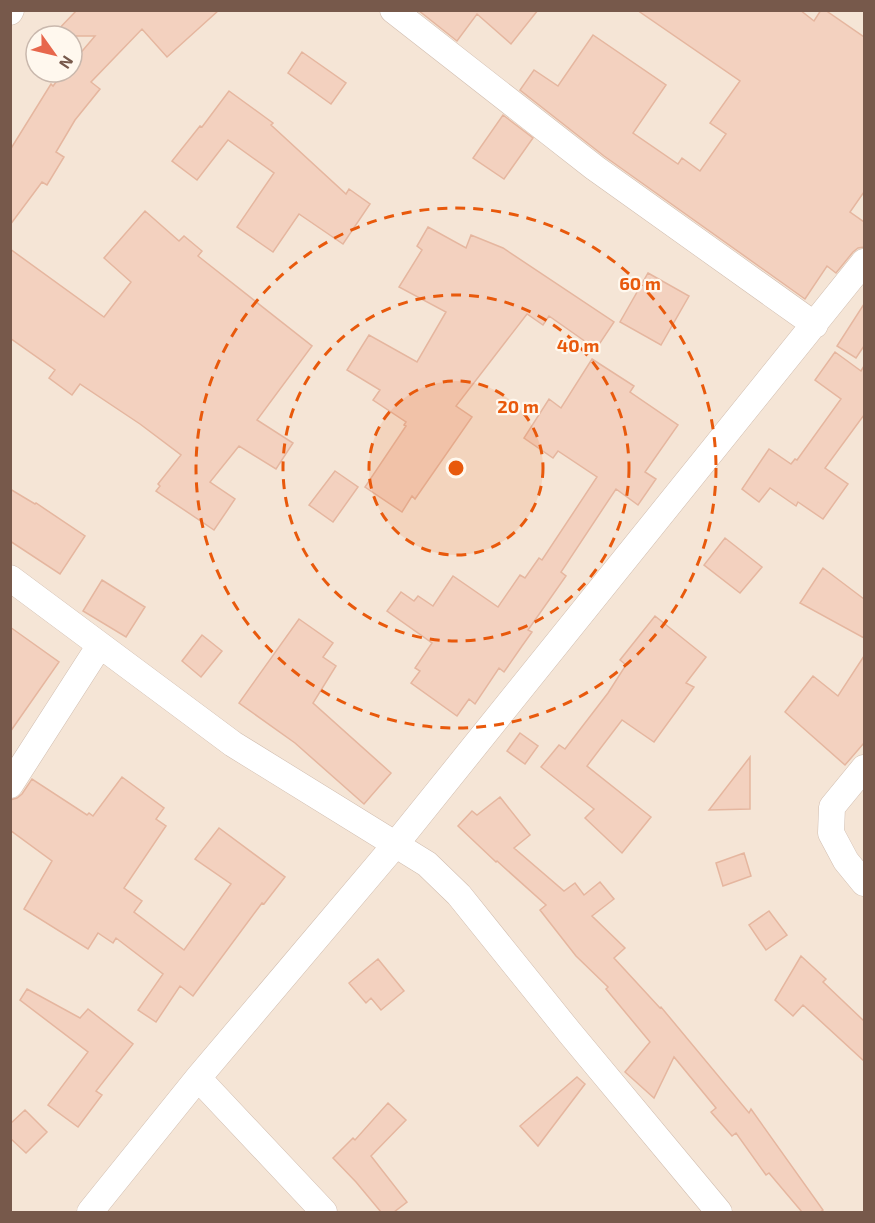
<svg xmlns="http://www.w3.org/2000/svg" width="875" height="1223" viewBox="0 0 875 1223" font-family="'Exo 2',sans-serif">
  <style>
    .residential { fill: #f5e5d6; fill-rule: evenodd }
    .building { fill: #f3d1bf; stroke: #e5b69f; stroke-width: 1.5 }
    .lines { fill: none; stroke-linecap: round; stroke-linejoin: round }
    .street-casing { stroke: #d1bdaf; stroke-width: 27 }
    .street { stroke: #fff; stroke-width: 26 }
    .ring { fill: none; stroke: #e8590c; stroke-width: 3; stroke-dasharray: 10 8 }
    .centre { fill: #e8590c; stroke: #fff8ee; stroke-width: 3 }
    .ring-label { font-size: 18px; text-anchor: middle; font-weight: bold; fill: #e8590c; stroke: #fff8ee; stroke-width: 4.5; stroke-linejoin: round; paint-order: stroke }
  </style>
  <rect width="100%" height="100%" fill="#fdf3e7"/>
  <!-- residential -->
  <path class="residential" d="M11,11H864V1212H11ZM36,36H72V72H36Z"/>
  <!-- building -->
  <path class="building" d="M77,10H219L167,57L142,29L91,82L100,89L75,120L56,152L64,157L47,185L42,182L10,225V150L51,84L53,86L64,72H72V63L95,36H52Z
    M418,10H538L511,44L477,14L457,41Z
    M637,10H800L814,21L821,10H825L864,37V192L850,212L864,222V247L858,248L853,252L836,273L827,266L805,299L604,156L520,90L534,70L558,86L593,35L666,85L633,133L678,164L682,158L700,171L726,134L710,123L740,81Z
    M302,52L346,83L331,104L288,73Z
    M229,91L273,123L271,125L346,194L349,189L370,204L343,244L299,214L273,252L237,227L274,173L228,140L197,180L172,161L200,126L202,127Z
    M503,115L533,138L504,179L473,158Z
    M145,211L179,241L184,236L202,251L198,256L312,346L257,420L293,443L276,469L239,446L210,482L235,499L214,530L156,491L160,486L158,484L181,455L140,424L80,384L72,395L49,378L55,370L10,338V249L104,317L131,282L104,258Z
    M428,227L466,248L471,235L503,248L614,322L596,349L549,316L543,325L527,314L456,406L472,417L415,499L412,496L402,512L365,487L406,426L404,425L406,422L373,400L380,390L347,370L369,335L417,362L446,312L399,287L422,250L417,246Z
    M648,273L689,296L661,345L620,322Z
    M864,304V346L856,358L837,346Z
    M835,352L861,371L864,366V415L825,468L848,484L823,519L798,502L796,506L770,488L759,502L742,489L769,449L791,464L795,459L797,460L841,399L815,380Z
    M592,359L634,386L630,392L678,425L645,472L656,479L638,505L616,489L561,572L566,576L528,630L532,632L522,646L504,672L499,668L475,704L469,699L457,716L411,683L420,671L415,668L432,643L387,611L401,592L414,601L418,596L433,606L453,576L498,607L520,575L525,578L539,558L542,560L597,477L558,451L553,458L524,438L549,399L561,408Z
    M335,471L358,487L333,522L309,505Z
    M10,489L35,504L36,503L85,536L60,574L10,541Z
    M725,538L762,567L740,593L704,565Z
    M823,568L864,599V638L800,603Z
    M102,580L145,607L126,637L83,611Z
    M655,616L706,657L686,683L694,687L654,742L622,720L587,766L651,817L622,853L585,818L594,809L541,767L559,745L565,749L608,693L626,665L620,660Z
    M299,619L333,643L323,657L336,666L313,703L391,773L364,804L295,743L239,703Z
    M10,627L59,662L10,732Z
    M202,635L222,651L201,677L182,661Z
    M864,656V743L845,765L785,712L813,676L838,696Z
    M520,733L538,746L525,764L507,751Z
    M750,757V809L709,810Z
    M122,777L164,808L156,819L166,826L124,888L142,901L134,912L184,950L231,884L195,859L219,828L285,877L264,904L262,903L193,996L180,986L156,1022L138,1010L163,974L116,938L113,943L98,933L88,949L24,909L52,861L10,830V800L17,798L22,794L32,779L87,815L89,813L93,816Z
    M500,797L530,835L514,848L564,891L575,883L584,895L600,882L614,899L592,916L625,948L614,958L660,1008L661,1007L749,1113L751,1109L823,1210L820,1212H802L769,1173L766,1175L736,1133L732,1136L711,1112L716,1108L674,1057L654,1098L625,1072L650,1042L606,989L608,987L576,956L540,910L546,905L497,861L496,862L458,826L472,811L477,815Z
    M744,853L751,876L723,886L716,863Z
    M769,911L787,935L766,950L749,925Z
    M801,956L826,979L823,982L864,1021V1061L803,1005L793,1016L775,1000Z
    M378,959L404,991L381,1010L371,998L366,1003L349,983Z
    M27,989L80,1018L88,1009L133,1044L96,1091L102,1095L78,1127L48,1105L88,1052L20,1000Z
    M577,1077L585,1084L538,1146L520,1126Z
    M388,1103L406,1120L371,1156L407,1202L394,1212H381L356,1182L333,1158L353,1138L355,1140Z
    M25,1110L47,1132L26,1153L10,1138V1124Z"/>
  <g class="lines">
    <defs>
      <path id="street" d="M393,10L595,168L815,325
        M10,12L11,10
        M10,578L233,744L427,864L459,895L570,1033L719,1212
        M864,768L832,807L831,833L846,861L864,883
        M10,785L100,645
        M198,1078L324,1212
        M90,1212L198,1078L395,845L864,262"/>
    </defs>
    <!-- street casing -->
    <use href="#street" class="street-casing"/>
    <!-- street -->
    <use href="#street" class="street"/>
  </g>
  <!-- distance rings -->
  <circle cx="456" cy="468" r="87" fill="#e8590c" fill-opacity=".12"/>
  <g class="ring">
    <circle cx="456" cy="468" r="87"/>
    <circle cx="456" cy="468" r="173"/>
    <circle cx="456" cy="468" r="260"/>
  </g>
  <circle cx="456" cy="468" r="9" class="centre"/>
  <g class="ring-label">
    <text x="640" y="290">60 m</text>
    <text x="578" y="352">40 m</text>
    <text x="518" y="413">20 m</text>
  </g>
  <!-- border -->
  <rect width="875" height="1223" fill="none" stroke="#77594b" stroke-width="24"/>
  <!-- north arrow -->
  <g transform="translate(54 54) rotate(124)"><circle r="28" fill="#fff8ee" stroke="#c9b8ad" stroke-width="1.5"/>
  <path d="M0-4.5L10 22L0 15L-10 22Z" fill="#e7674c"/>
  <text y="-9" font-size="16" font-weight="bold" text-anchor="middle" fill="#77594b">N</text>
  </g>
</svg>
